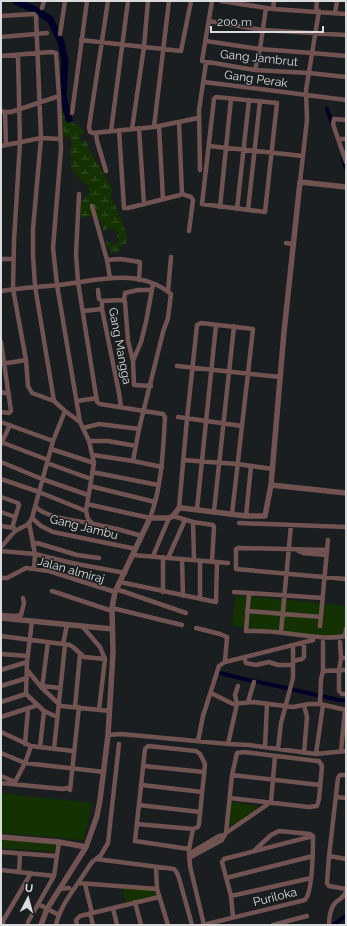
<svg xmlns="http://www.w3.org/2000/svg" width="347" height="926" viewBox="0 0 347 926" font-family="Raleway,sans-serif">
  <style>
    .green { fill: #133101 }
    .wetland { fill: url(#wetland-marsh) }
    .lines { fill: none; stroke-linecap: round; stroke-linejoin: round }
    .canal { stroke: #000027; stroke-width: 4 }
    .river { stroke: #000027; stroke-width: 7 }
    .minor { stroke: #715352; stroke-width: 4.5 }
    .tertiary { stroke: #715352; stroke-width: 5.5 }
    .labels { text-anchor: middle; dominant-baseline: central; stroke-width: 3; stroke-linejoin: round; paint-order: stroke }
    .street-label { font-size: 12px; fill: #dadbdd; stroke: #1b1e20 }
  </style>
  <defs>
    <pattern id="wetland-marsh" width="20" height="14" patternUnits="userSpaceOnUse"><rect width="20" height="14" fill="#133101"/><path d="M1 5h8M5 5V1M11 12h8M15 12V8" fill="none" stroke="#354e26"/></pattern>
  </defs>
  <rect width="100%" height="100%" fill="#1b1e20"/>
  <!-- green -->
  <path class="green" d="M236,595L346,606V637L305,636L232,626Z
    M1,793L92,803L84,840L1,833Z
    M228,801L259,806L239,822L226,826Z
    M1,837L56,843V852L1,848Z
    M123,888L155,890L157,896L126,904Z"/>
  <!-- wetland -->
  <path class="wetland" d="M60,104L68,110L72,123L80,126L84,134L81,135L80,141H87L89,149L113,190L110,196C116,206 129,232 126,243L122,246L117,252L111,253L109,247L106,245V241L115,245L118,242L116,230L109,228L103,231L101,222L93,216L81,218L80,202L89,194V186L79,179L73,170L71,169V137H63Z"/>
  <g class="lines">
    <!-- canal -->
    <path class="canal" d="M327,109L333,126
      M343,159L346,169
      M220,673C242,679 264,683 286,688C306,692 326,698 346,701
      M333,925L346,916"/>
    <!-- river -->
    <path class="river" d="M16,1L35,10L50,19L61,42L65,61L63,97L69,119"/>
    <!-- minor -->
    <path class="minor" d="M108,1L89,127L90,132L93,133L154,127L198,118
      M212,1L202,61L255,70L309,73L346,77
      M221,1L273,9L346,14
      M42,8L44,1
      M273,9L274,1
      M316,11L317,1
      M335,13L337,1
      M1,16L34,14L36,16L41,138L33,229V255L35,286L54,401
      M209,21L262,30L346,35
      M60,34L65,1
      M1,37L47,33
      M81,40L181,51L191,1
      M206,41L260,49L312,53L346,56
      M1,56L51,52L56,53L59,96
      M18,56L20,142L14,241L13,289L26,360L28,386L32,393L54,401L65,411L80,422
      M255,70L260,49L266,8
      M204,82L346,100
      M216,97L277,103L265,212L202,204L214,99Z
      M1,111L5,112H11L59,96L61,149L53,248L57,285L80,422L89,441L94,463L86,511L88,519L92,523
      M5,112L6,145
      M72,113L87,1
      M346,120L334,119L333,124L346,162
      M179,122L182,194L191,197L193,200L189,231
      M159,126L163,199
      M154,127L169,1
      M139,128L144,204
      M132,129L144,47L148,1
      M119,130L124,208H128L180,195L182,194
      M111,131L128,1
      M96,133L97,141L106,171
      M338,139H346
      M1,146L41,138L60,139
      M209,146L303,156
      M200,170L199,110L206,63
      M300,182L307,120L306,90L319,11
      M79,194L76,254L78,282L97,402L100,404L163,414L165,417C163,451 162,486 150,518L87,504
      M92,206L107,260L110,278
      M220,207L231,99
      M237,209L249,100
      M248,210L260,101
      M286,243L293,244
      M1,259H13
      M107,260L120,259L140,262L139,280
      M98,290L99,299L102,301V309L119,393L121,407
      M1,291C20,288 40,287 59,285C96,281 139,267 171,294L168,318L163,332L139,429L133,461
      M168,291L171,257
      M102,301L123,300L125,302L128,341L133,361
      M124,301L125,293L138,290H151
      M83,311L102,309
      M1,342L11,411L9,413L1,412
      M1,364L26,360
      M177,366L280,377
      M151,386L134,385L133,361L141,342L146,322L153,284
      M1,392L9,394
      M77,401L97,398
      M178,417L242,426
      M1,422L53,441
      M83,428L99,424L139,429
      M89,441H108L136,446
      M1,442L48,460
      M1,444L10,425
      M51,449L94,463
      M93,455L133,461L162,467
      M183,460L237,464L273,469
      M1,462L42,479L88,495
      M47,463L91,479
      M92,472L158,485
      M1,479L39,492L86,511
      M90,486L155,502
      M1,497L18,503L19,505L12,528
      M36,507C46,518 79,521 94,524C110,527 126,531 142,536
      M179,508L187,419L197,325L201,323L253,329L232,514
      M197,509L216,325
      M214,511L234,326
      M1,512L15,517
      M173,516L193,522L213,525L214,527L212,562
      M246,516L251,466
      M32,518L41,526L53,532L136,549
      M193,522L194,560
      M29,523L35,554L34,569
      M239,523L346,527
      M1,526L14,528
      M33,546L34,544L37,543L77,555L99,558
      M1,547C6,542 11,534 17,530C24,525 27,528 32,518L53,441L65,411
      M297,550L303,553L326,555
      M327,550L238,548L236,549V569L346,579
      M1,551L35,554L72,563L125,573
      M133,555L228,563
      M153,556L169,518
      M163,557V592
      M168,558L185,520
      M182,559L183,596
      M200,561V599
      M1,578H7L26,568L34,569L49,571L115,592
      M120,582L216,602L217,562
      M116,589L186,613
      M52,591L112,611
      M234,592L323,598
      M249,593L246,631C258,631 271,631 283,633C302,635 327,640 346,636
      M112,608L182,625
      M247,611L321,617
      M1,615L15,616L21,615L24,603L23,598
      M82,626L100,647L105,659L99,710
      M320,626L328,540
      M196,628L220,634L227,637L225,662
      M281,632L291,525
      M1,636L70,645L73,647L84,657L105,659
      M345,636L346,629
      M340,642L341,658
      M63,644L67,625
      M1,654L28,656
      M244,658L246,663L256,665L269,662L278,665H293
      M346,658H341L339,670V691L342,694H346
      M293,661L302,659L304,657V643
      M1,670L27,662
      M28,671L42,688L61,706L110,711
      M323,671L346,670
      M1,686L27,678
      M42,686L60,688
      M42,688L48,642
      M211,693L233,704L253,702L293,707L309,704H320L346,710
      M26,694L27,662L32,621
      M26,694L44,711L57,717
      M1,702L26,694
      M248,702L254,682
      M320,704L321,679L323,671V642
      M304,705L307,717L304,753
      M75,707L80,654
      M1,717L38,705
      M1,732L31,746L73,751
      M108,735L121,734L228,744L249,745L316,754L346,751
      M198,741L203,716L219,666L225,662L313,640
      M25,744L28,709
      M228,744L237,704L235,695L238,686
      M40,747L44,711
      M265,747L267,704
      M54,749L65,645
      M278,749L281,723L293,678V645
      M341,751L345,710
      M1,753L25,763L104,772
      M316,754L323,705
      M144,766L204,772
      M232,775L320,785
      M346,775H340L338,778L329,856L327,883L329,886L346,889
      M1,776L15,782
      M1,783L63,789L67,788L70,790L79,707
      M14,784L25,763L31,746
      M142,785L202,792
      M336,797L346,798
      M139,805L200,812
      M137,824L193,829
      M226,833L232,775L237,753L244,752L317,761H319L322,766L319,799L317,806L309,807L230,798
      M189,849L135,841L145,749L148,746L196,751L200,754L205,764L199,824L198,827L193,829L189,849L190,866L204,925
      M255,850L271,835L279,831L310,834L313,836
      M1,852L56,856
      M189,854L219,836L225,835
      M329,856L346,859
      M189,858L222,840L226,833L271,802L275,756
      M96,859L101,855L108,843L119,744
      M156,867L157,889
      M1,870L54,876
      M19,871L20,854
      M226,878L313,856
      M78,883L92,862L96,859L174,869L177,873L179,878L192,925
      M85,884L92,913
      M60,889L69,888
      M231,896L311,878
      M135,902L141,925
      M38,904L59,915
      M113,908L117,925
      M90,913L93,925
      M233,917L231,896L222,862L224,859L313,836
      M28,922L54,876L59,842
      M3,925V921L31,873
      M56,925C59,910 69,896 78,883L157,889L168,925
      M77,925L76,920L80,916L159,897
      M203,925L305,900C313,891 313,850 313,836
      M273,925L307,916
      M329,925C329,918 330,909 335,903C339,899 344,898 346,892"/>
    <!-- tertiary -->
    <path class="tertiary" d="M271,485L346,493
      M1,618L112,629
      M1,837L59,842L86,847
      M41,925L47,909L86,847L97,816L100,800L108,735L113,653L112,608L115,592L150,518H169L173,516L179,508H182L246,516H265L271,485L284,332L300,182L346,187"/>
  </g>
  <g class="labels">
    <!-- street labels -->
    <g class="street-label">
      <text transform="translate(259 58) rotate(6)">Gang Jambrut</text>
      <text transform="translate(256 79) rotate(8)">Gang Perak</text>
      <text transform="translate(120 346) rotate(79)">Gang Mangga</text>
      <text transform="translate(84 527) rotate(14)">Gang Jambu</text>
      <text transform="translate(71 570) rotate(16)">Jalan almiraj</text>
      <text transform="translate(275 897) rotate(-14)">Puriloka</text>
    </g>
  </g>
  <!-- border -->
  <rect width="347" height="926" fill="none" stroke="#dadbdd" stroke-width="4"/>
  <!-- north arrow -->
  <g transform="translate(28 898) rotate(6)" stroke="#1b1e20" stroke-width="3" paint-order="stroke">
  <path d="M0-3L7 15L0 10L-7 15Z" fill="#dadbdd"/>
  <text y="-6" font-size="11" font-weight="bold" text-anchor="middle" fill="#dadbdd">U</text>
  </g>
  <!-- scale -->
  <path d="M211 26v6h112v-6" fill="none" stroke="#dadbdd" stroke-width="2"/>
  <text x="217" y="26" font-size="12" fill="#dadbdd" stroke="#1b1e20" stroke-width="3" paint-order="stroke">200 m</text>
</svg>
